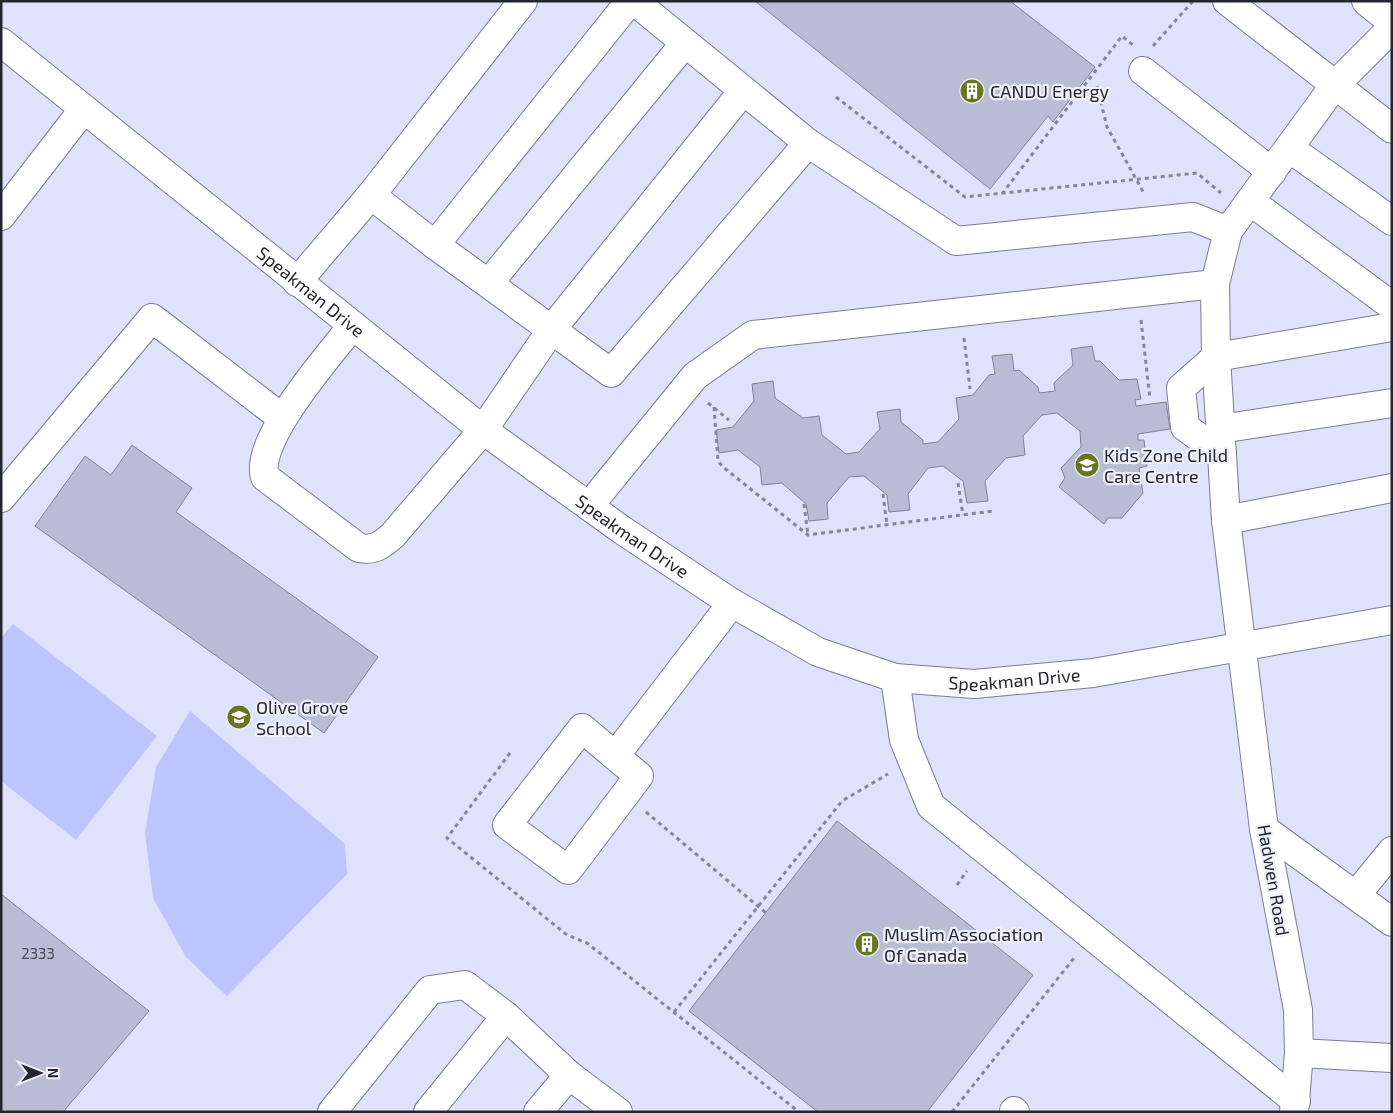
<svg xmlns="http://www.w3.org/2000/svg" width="1393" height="1113" viewBox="0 0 1393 1113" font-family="'Exo 2',sans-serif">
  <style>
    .green { fill: #bdc4fe }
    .building { fill: #b8bcd4; stroke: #7f8299 }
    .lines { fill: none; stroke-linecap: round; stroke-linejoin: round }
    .minor-casing { stroke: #797c93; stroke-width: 30 }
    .path { stroke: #848798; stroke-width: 3; stroke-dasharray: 4 4; stroke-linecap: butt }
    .minor { stroke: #fff; stroke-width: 28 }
    .labels { text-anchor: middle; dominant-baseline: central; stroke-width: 4.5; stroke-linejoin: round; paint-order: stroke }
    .number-label { font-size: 15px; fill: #494c58 }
    .poi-label { font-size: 18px; fill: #24262f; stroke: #eff0fb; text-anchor: start }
    .street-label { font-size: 18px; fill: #24262f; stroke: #eff0fb }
  </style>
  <rect width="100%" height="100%" fill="#dee2fb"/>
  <!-- green -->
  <path class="green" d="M13,624L157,736L76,840L1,781V638Z
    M190,711L345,844L347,874L227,996L186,957L153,898L145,833L156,767Z"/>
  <!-- building -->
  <path class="building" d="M755,1H1010L1095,67L1053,122L1048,116L990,189Z
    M1092,346L1095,361H1100L1119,380L1137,379L1141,399L1135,400L1136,406L1166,402L1170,429L1138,434V440H1144L1147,466L1139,468L1143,493L1122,518H1108L1104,524L1059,487L1065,478L1061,468L1081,447L1080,431L1057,413L1042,415L1023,436L1025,455L1006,458L985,481L988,501L967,503L963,481L943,466L928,468L908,494L910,510L889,512L887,495L864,476L849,477L827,503L828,519L809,521L806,504L782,483L762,485L760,467L738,450L719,453L716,430L733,427L754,401L752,384L773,381L775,398L803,418L819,416L822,435L846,454L859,452L880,429L877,412L900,409L901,422L923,440V444L938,442L959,419L956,398L973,395L989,375L995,374L992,356L1012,354L1014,371L1019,370L1038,387L1039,393L1055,391L1054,383L1073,365L1071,349Z
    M132,445L192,488L176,512L378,657L324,733L35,526L85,456L111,475Z
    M837,821L1033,975L927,1112H818L689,1011Z
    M1,894L149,1011L63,1112H1Z"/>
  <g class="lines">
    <defs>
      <g id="minor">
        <path d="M523,1L371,195L435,245L611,373L808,143"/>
        <path d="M634,1L808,143L956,241L1193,217L1228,231"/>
        <path d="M1227,1L1392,129"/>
        <path d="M1366,1L1392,22"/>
        <path id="s1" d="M1,42L483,430L622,530L732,603L818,652L895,678L974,684L1093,673L1392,620"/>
        <path d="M1143,71L1272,172"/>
        <path d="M1289,148L1392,221"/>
        <path d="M1250,201L1392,306"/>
        <path d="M1,216L83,110"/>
        <path d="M435,245L630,1"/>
        <path d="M297,282L371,195"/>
        <path d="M489,283L685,43"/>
        <path d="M352,326C329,356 253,441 265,477L359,548C374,551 382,545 393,535L483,430L552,329L743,91"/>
        <path d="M1220,429L1392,403"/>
        <path d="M1222,454L1185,427L1181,388L1216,357L1392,327"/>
        <path d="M1,498L152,318L282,418"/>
        <path d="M589,506L695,376L753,335L1215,284"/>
        <path d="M1226,520L1392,488"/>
        <path d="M895,678L904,740L931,806L1296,1101"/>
        <path d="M615,756L582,728L507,825L568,870L639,776L615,756L732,603"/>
        <path d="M1264,829L1392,922"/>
        <path d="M1356,895L1392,851"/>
        <path d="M1299,1053L1392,1058"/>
        <path d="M1014,1111L1015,1112"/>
        <path d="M332,1112L430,990L465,985L506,1016L569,1075L618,1112"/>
        <path d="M428,1112L506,1016"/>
        <path d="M538,1112L569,1075"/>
        <path d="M1294,1112L1299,1053L1298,1010L1264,829L1226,520L1216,357L1215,284L1228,231L1334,86L1392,28"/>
      </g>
    </defs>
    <!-- minor casing -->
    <use href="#minor" class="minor-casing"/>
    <!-- path -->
    <path class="path" d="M1153,46L1193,1
      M1097,86L1107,127L1145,195
      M836,97L965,197L1197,173L1221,193
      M1002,194L1122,36L1134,46
      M1141,320L1150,399
      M964,338L970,389
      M708,403L729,420
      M714,407L718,461L723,467L808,535L993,511
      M958,483L963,515
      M883,494L887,525
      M804,504L808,535
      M510,753L447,838L567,935L587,943L799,1112
      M646,812L766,913
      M957,885L967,871
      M674,1012L842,801L888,774
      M952,1112L1074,958"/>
    <!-- minor -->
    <use href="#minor" class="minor"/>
  </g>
  <!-- icons -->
  <defs>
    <symbol id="building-disc" viewBox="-11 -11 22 22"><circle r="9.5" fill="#6a7520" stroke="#eff0fb"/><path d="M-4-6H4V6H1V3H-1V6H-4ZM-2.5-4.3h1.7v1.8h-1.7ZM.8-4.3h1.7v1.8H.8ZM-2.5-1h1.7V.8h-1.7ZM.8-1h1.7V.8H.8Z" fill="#fff"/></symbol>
    <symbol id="school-disc" viewBox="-11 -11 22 22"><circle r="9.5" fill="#6a7520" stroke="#eff0fb"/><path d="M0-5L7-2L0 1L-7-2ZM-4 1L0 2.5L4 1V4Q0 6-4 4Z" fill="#fff"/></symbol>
  </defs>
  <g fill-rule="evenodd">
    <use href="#building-disc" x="958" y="77" width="28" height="28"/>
    <use href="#school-disc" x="1073" y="451" width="28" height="28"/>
    <use href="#school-disc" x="225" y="703" width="28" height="28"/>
    <use href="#building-disc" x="853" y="930" width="28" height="28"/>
  </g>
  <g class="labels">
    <!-- number labels -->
    <g class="number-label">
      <text x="38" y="953">2333</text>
    </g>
    <!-- poi labels -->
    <g class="poi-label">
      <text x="990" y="91">CANDU Energy</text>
      <text x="1104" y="455">Kids Zone Child<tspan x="1104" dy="21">Care Centre</tspan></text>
      <text x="256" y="707">Olive Grove<tspan x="256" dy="21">School</tspan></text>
      <text x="884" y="934">Muslim Association<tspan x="884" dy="21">Of Canada</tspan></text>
    </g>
    <!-- street labels -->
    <g class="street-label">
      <text stroke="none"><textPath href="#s1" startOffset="398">Speakman Drive</textPath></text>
      <text stroke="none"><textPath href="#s1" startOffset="802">Speakman Drive</textPath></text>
      <text stroke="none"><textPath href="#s1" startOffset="1222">Speakman Drive</textPath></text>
      <text transform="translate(1274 880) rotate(80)">Hadwen Road</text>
    </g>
  </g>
  <!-- border -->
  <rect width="1393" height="1113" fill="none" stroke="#24262f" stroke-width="5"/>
  <!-- north arrow -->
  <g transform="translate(40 1073) rotate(90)" stroke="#eff0fb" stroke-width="4" paint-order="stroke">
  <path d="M0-4L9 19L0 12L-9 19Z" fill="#24262f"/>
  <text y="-8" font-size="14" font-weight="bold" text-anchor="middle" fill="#24262f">N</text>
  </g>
</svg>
